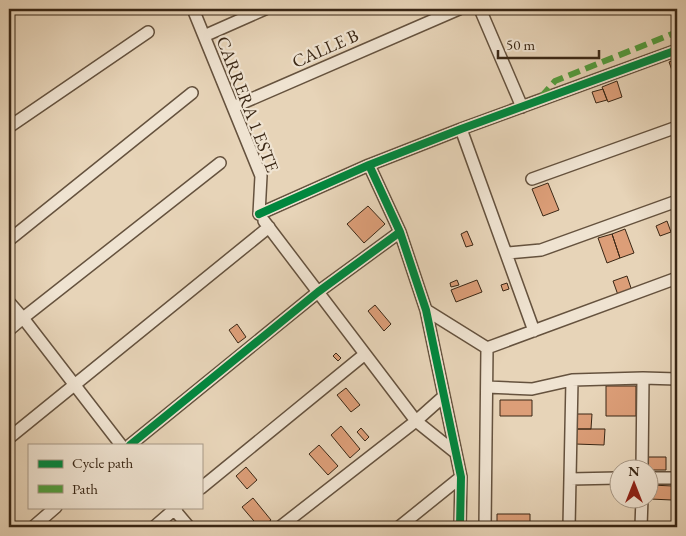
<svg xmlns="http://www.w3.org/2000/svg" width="686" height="536" viewBox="0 0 686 536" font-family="'EB Garamond',serif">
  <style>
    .building { fill: #dc9e78; stroke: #3a2715 }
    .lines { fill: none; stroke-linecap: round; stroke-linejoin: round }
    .minor-casing { stroke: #65523e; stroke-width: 14 }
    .minor { stroke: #efe3d1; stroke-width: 11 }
    .quiet { stroke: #529c3d; stroke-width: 6; stroke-dasharray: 12 6; stroke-linecap: butt }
    .cycleway-casing { stroke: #efe3d1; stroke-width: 11 }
    .cycleway { stroke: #00873e; stroke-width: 8 }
    .labels { text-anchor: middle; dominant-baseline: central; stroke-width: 4.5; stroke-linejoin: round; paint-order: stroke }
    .street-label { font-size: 18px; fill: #3a2715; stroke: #efe3d1 }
  </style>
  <rect width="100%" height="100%" fill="#e7d4b8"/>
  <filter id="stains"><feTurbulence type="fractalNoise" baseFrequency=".004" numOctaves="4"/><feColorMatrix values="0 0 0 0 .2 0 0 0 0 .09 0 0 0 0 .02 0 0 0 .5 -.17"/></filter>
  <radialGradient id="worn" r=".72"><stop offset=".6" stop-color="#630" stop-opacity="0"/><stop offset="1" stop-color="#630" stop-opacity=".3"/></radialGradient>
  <!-- building -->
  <path class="building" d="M677,59V84L669,62Z
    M617,81L622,97L608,102L602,87Z
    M603,89L607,100L596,103L592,92Z
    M548,183L559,210L543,216L532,189Z
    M368,206L385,224L364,243L347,224Z
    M667,221L671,232L660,236L656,226Z
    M625,229L634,253L620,258L612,234Z
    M467,231L473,245L466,247L461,234Z
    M612,234L620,258L607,263L598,238Z
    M627,276L632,291L618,295L613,281Z
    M457,280L459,285L451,287L450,283Z
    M477,280L482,292L456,302L451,290Z
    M507,283L509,289L503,291L501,285Z
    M375,305L391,324L384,331L368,311Z
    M237,324L246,337L238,343L229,330Z
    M336,353L341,358L338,361L333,356Z
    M606,386H636V416H606Z
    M346,388L360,405L351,412L337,395Z
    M500,400H532V416H500Z
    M576,414H592L591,429H576Z
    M341,426L360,449L350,458L331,435Z
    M361,428L369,437L365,441L357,432Z
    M576,429H605L604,445L575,444Z
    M319,445L338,466L328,475L309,454Z
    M648,457H666V470H648Z
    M246,467L257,480L247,489L236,476Z
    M651,485L673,486L672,500L650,499Z
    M253,498L271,520L262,527H259L242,507Z
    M676,500H677V527H676Z
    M497,514H530V527H497Z"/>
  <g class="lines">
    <defs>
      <path id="minor" d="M193,9L261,176L259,214
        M480,9L522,107
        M204,36L265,9
        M233,107L459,9
        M9,127L148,32
        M461,129L534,331
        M369,165L400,232L426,310L461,477L460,527
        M532,179L677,127
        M259,214L369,165L461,129L677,50
        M264,221L416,421L456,453
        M9,240L192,93
        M507,253L541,250L677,201
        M9,302L23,318L121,445
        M426,310L487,348
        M9,314L23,318L220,163
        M9,330L23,318
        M487,348L677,278
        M487,387L532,389L572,380L643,378L677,379
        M9,438L269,227
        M130,445L318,292L400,232
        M642,468L643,378
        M648,478H677
        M570,479L618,478
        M201,488L365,354
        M172,507L189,527
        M33,527L56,507
        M154,527L177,507
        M280,527L416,421L444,396
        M399,527L461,477
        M485,527L487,348
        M569,527L572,380
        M641,527L642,498"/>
    </defs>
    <!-- minor casing -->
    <use href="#minor" class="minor-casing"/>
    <!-- minor -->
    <use href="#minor" class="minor"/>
    <!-- quiet -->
    <path class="quiet" d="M541,97L555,81L677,32"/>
    <defs>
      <path id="cycleway" d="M369,165L400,232L426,310L461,477L460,527
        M259,214L369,165L461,129L677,50
        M130,445L318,292L400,232"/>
    </defs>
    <!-- cycleway casing -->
    <use href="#cycleway" class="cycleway-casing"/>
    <!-- cycleway -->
    <use href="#cycleway" class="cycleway"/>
  </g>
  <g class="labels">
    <!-- street labels -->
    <g class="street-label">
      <text transform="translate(325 48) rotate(-24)">CALLE B</text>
      <text transform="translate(248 104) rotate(69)">CARRERA 1 ESTE</text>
    </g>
  </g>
  <!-- margin -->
  <rect width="686" height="536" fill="none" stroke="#e7d4b8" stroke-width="30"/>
  <rect x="10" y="10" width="666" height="516" fill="none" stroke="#3a2715" stroke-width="2.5"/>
  <rect x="15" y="15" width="656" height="506" fill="none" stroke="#3a2715"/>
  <!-- legend -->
  <rect x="28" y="444" width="175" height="65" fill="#efe3d1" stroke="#a79886"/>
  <rect x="38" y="460" width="25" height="8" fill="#00873e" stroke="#a79886"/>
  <text x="72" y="468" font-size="15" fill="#3a2715">Cycle path</text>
  <rect x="38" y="485" width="25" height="8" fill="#529c3d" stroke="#a79886"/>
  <text x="72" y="494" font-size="15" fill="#3a2715">Path</text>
  <!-- north arrow -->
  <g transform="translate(634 484)"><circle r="24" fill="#efe3d1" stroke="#a79886"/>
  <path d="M0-4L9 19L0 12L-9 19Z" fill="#8f2418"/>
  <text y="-8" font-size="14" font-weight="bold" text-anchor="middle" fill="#3a2715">N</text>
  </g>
  <!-- scale -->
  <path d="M498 50v8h101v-8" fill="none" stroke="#3a2715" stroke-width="2.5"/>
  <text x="506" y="50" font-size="15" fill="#3a2715" stroke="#efe3d1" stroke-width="4" paint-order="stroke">50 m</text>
  <rect width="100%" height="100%" filter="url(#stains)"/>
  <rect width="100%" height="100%" fill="url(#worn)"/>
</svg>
